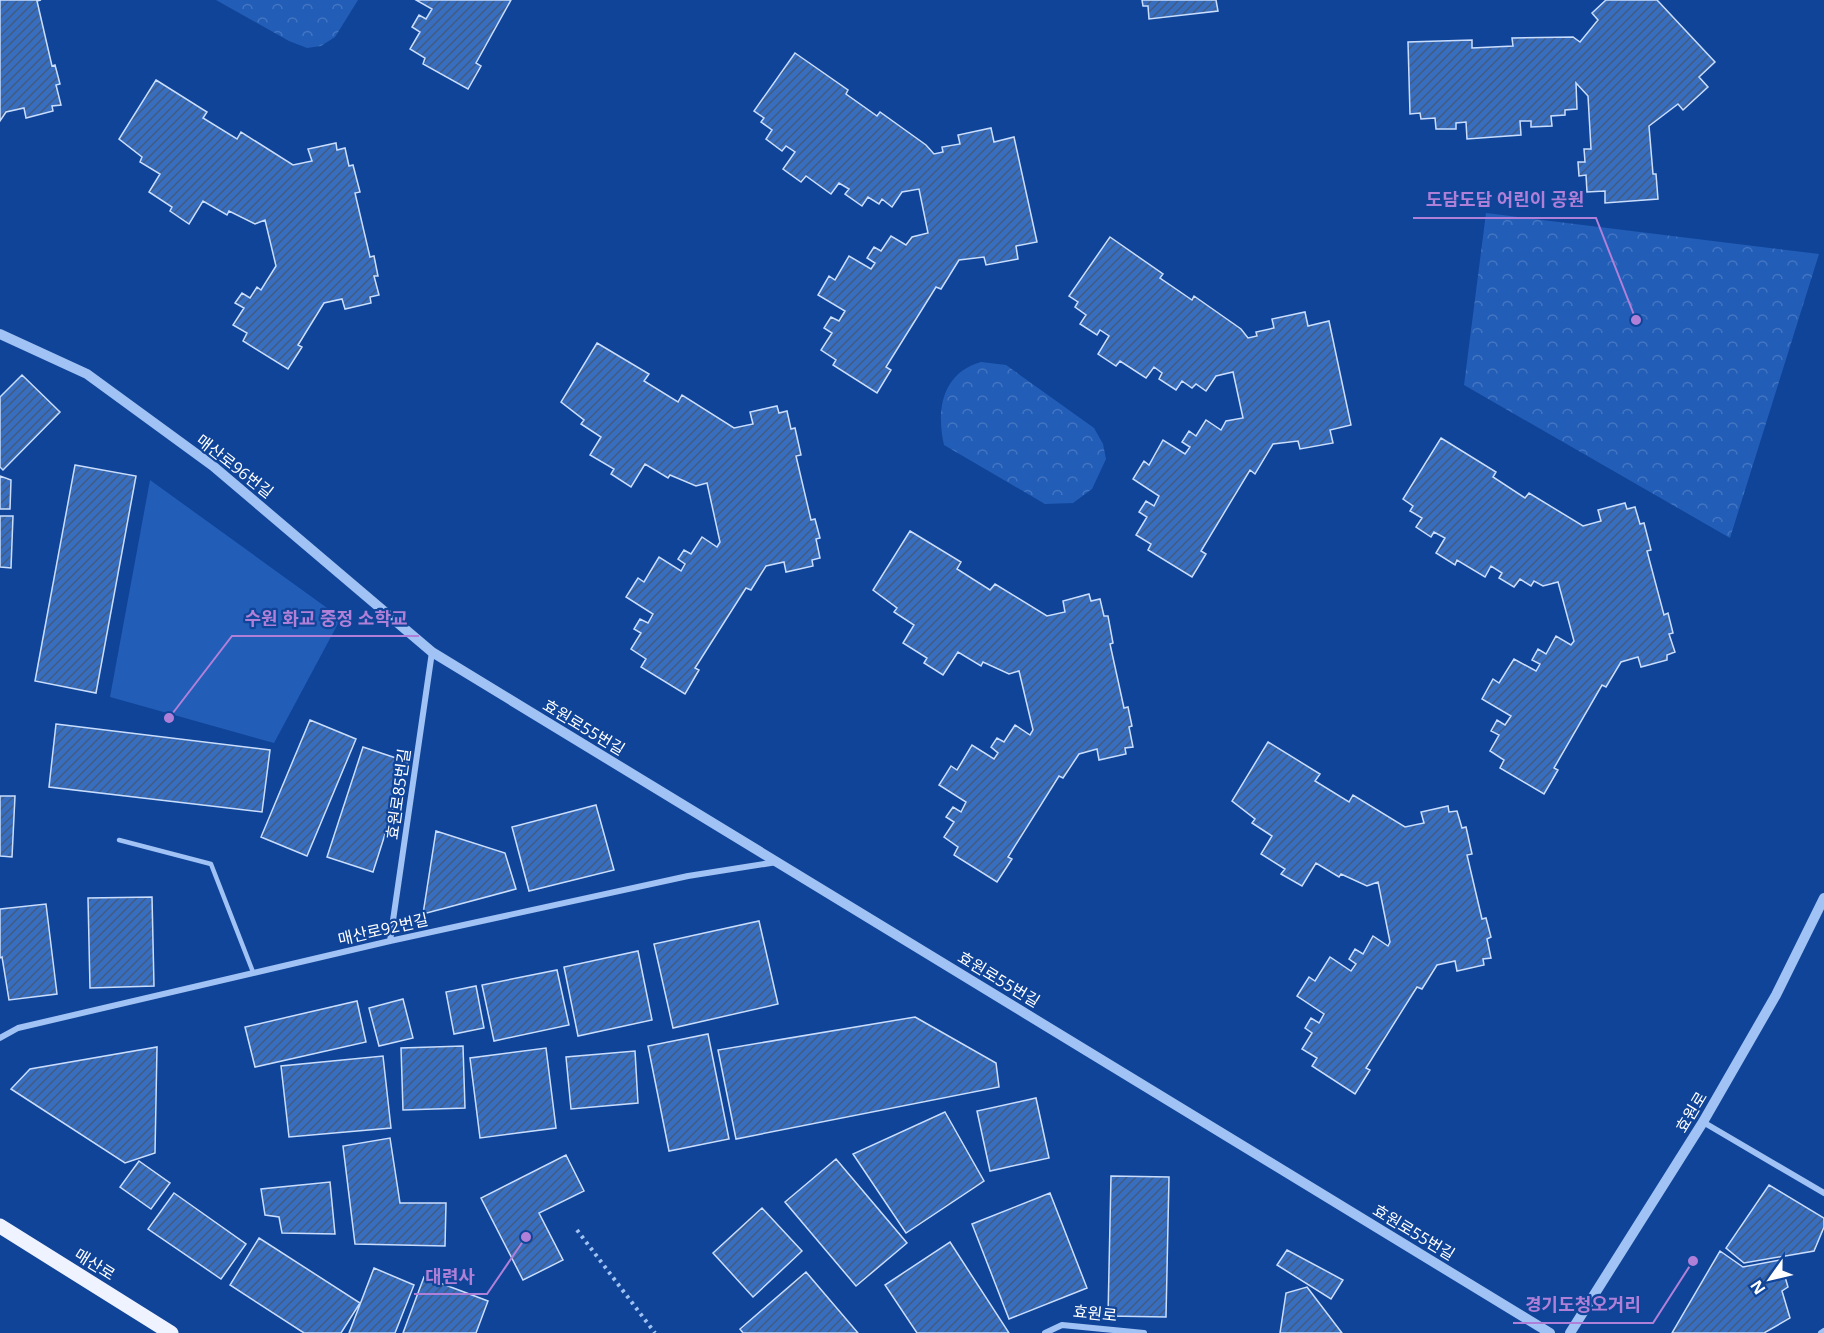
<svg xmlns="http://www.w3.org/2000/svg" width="1824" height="1333" viewBox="0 0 1824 1333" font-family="'Open Sans','Noto Sans KR',sans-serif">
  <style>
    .grass { fill: #225db7 }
    .forest { fill: url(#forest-crowns) }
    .building { fill: url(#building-hatch); stroke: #c9defe; stroke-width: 1.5 }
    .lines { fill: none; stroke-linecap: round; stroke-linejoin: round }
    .path { stroke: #a0c2f4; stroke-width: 4; stroke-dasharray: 3 4.5; stroke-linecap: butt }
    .service { stroke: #a0c2f4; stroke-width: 4.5 }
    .minor { stroke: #a0c2f4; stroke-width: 6 }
    .tertiary { stroke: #a0c2f4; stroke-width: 10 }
    .primary { stroke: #eef3ff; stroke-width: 15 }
    .labels { text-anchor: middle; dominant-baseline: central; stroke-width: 4.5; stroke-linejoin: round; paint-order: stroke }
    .street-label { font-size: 16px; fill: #fff; stroke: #104498 }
    .leader { fill: none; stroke: #b080d9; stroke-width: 2 }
    .callout-dot { fill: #b080d9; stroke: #104498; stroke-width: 2 }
    .callout-label { font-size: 18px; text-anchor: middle; font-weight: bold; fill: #b080d9; stroke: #104498; stroke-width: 4.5; stroke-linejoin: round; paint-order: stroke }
  </style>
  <defs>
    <pattern id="forest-crowns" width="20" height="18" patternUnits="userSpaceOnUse" patternTransform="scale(1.5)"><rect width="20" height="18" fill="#225db7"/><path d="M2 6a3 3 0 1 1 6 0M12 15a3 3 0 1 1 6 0" fill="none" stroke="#4375c2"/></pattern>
    <pattern id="building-hatch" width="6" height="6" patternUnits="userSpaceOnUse" patternTransform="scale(1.5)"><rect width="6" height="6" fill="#386ec0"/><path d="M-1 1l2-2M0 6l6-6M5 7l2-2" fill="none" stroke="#435b80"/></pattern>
  </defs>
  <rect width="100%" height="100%" fill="#104498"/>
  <!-- grass -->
  <path class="grass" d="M150,480L341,618L274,743L110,697Z"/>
  <!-- forest -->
  <path class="forest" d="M216,0H358L335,37L321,46L307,48L289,41Z
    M1486,213L1819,254L1730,538L1464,385Z
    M981,362L1006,365L1094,428L1103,444L1106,459L1092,489L1073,503L1045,504L944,445C936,410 942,373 981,362Z"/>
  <!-- building -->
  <path class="building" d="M0,0H41L37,1L52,66L55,65L60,84L56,85L61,105L52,106L53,111L26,118L24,108L6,112L0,121Z
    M416,0H511L476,63L481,66L468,89L423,64L425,58L410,49L420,32L412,27L419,15L426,19L432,9Z
    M1142,0H1216L1218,11L1149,19L1148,6H1143Z
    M1606,0H1657L1715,62L1699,77L1708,87L1683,110L1678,104L1649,126L1653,174H1656L1658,199L1605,203V191L1587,192L1586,175L1579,176L1578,162H1585L1584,149H1591L1588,96L1576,83L1577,109L1565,110V115L1551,116L1552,126L1531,127V121H1520L1521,135L1467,139L1466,122L1456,123V129H1436L1435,118L1421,119L1420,113L1410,114L1408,42L1472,40V48L1513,46L1512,38L1573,37L1580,42L1598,20L1592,13Z
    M795,53L848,90L846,94L877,116L880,112L926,145L934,154L943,152L942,147L960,144L958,135L991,128L994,142L1014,137L1037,242L1016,246L1018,259L986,265L984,257L959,260L941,289L936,287L886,367L891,370L877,393L833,365L836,360L821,350L832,333L824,328L831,317L839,321L845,311L818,295L829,276L835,280L849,256L871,269L875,263L867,258L874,247L881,251L891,236L906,245L912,237L928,233L919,189L902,192L892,207L882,199L879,204L868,197L862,206L845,194L849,189L839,183L831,194L806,176L801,182L783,169L795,152L786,146L782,151L766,139L772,130L761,122L764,118L754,111Z
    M156,80L207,112L203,118L237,139L241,132L293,165L312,161L308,149L336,143L337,150L345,148L349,166L353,165L360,192L355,193L370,257L374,256L378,276H374L379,295L370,297L371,303L345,309L342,299L324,303L298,345L302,347L288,369L243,341L247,333L233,325L244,308L235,303L242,293L250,298L257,287L261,290L276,266L265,220L255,224L229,211L227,215L203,201L189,224L170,211L172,207L149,192L160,174L140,162L142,157L119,139Z
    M1110,237L1163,274L1160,278L1192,300L1194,296L1241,329L1248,338L1257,336L1256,332L1274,328L1272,319L1305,312L1308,326L1329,321L1351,425L1330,430L1333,443L1300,449L1298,441L1273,444L1255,474L1250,470L1201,551L1206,554L1192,577L1148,550L1151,544L1136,535L1147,517L1139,512L1146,501L1154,506L1159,496L1133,479L1144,461L1149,465L1163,440L1185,454L1190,447L1182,442L1189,431L1196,436L1206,420L1221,430L1226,421L1243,418L1233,372L1216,376L1206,391L1196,384L1192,388L1182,381L1176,390L1159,379L1162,373L1154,367L1146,378L1120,361L1116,366L1098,354L1109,336L1100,330L1097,335L1080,324L1086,315L1075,307L1078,302L1069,296Z
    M597,343L649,374L644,381L678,402L682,395L734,428L753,424L750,412L777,406L779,413L787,411L791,429L795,428L801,455L796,456L811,520L815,519L820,538L816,539L820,558L812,560L813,566L786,572L784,562L766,566L751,590L746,588L695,668L699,670L685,694L641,667L646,659L631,649L641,633L634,629L640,619L648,623L653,614L626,597L638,578L644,582L659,557L681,571L685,564L678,559L684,550L691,554L702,537L717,547L720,542L707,483L696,486L670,475L668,478L645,464L631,487L611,474L614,469L590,455L601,437L581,424L584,420L561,402Z
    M22,375L60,412L3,470L0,467V397Z
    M1441,438L1496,472L1493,477L1525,498L1529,493L1583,526L1601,521L1598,510L1625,503L1627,509L1635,507L1640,524L1644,523L1651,550L1647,551L1664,615L1668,613L1673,633L1669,634L1675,652L1667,655V660L1641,667L1638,657L1621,662L1606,687L1602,685L1554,768L1558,770L1544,794L1500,768L1504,760L1490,751L1499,735L1491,731L1497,720L1505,725L1511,716L1482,699L1493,679L1499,683L1514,659L1536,671L1540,664L1532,660L1538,649L1546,654L1556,636L1571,645L1574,641L1558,582L1543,586L1534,581L1531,586L1520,579L1514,587L1499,578L1502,573L1491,566L1485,577L1457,560L1455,565L1436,553L1445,538L1434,532L1431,537L1416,527L1422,518L1410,511L1413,506L1403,499Z
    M75,465L136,476L96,693L35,681Z
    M0,476L11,480L10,509H0Z
    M0,516H13L11,568L0,567Z
    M910,531L961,562L957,569L990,590L995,584L1047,616L1065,612L1063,601L1089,594L1091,601L1100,599L1104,616H1108L1113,643L1110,644L1124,708L1128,707L1132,726L1129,727L1133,747L1125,748L1126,754L1099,760L1097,749L1079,754L1063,778L1059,776L1008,857L1012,859L997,882L954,855L958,847L944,837L954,822L946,817L953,807L961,812L966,802L939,785L951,766L957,770L972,745L994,759L998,753L991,747L997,738L1004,742L1015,725L1030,735L1033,730L1019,671L1009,674L983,662L981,666L958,652L943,675L924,663L927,658L903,643L914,625L894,612L897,608L873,590Z
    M310,720L356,739L307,856L261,837Z
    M56,724L270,750L262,812L49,787Z
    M1268,742L1320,774L1315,781L1349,802L1353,795L1405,827L1424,823L1421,812L1448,806L1449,812L1457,811L1462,828L1466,827L1472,854L1467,855L1482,919L1486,918L1491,937L1487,939L1491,958L1483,959L1484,965L1457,971L1455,961L1437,965L1422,989L1417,987L1366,1068L1370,1070L1355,1094L1312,1066L1317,1058L1302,1049L1312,1033L1305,1028L1311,1018L1319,1023L1324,1014L1297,996L1309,977L1315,981L1330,957L1351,971L1356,964L1349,959L1355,949L1363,954L1373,936L1388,946L1390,942L1378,882L1367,886L1341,874L1339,877L1316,863L1302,886L1281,874L1285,869L1261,854L1272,836L1252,823L1255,819L1232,801Z
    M363,747L408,762L373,872L327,857Z
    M0,796H15L12,857L0,856Z
    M596,805L614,870L529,891L512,827Z
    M436,831L505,853L516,889L423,914Z
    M152,897L154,986L90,988L88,898Z
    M46,904L57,994L9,1000L2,957L0,958V909Z
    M759,921L778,1004L673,1028L654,944Z
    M638,951L652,1020L578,1036L564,967Z
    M557,970L569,1025L494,1041L482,985Z
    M476,986L484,1028L454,1034L446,992Z
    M403,999L413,1038L379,1046L369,1008Z
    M357,1001L366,1042L255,1067L245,1027Z
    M915,1017L996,1063L999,1087L736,1139L718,1050Z
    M708,1034L729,1139L669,1151L648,1046Z
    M463,1046L465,1108L403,1110L401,1048Z
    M157,1047L155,1153L125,1163L11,1089L30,1069Z
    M546,1048L556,1128L480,1138L470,1058Z
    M635,1051L638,1103L571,1109L566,1057Z
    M383,1056L391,1128L289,1137L281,1066Z
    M1036,1098L1049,1158L990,1171L977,1111Z
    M945,1112L984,1181L906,1233L853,1154Z
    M390,1138L400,1203H446L445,1246L355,1244L343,1146Z
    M566,1155L584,1191L539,1213L563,1260L523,1280L481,1198Z
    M836,1159L907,1243L856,1286L785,1202Z
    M139,1161L170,1183L151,1209L120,1187Z
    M1111,1176L1169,1177L1166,1317L1108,1316Z
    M330,1182L335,1234L282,1233L279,1217L265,1215L261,1189Z
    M1769,1185L1824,1218V1227L1814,1251L1744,1263L1726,1248Z
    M174,1193L246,1244L221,1279L148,1229Z
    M1050,1193L1087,1288L1009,1319L972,1224Z
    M762,1208L802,1251L753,1297L713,1253Z
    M259,1238L360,1303L341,1333H304L230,1285Z
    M950,1242L1009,1333H917L885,1285Z
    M1287,1250L1343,1280L1331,1299L1277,1265Z
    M1720,1251L1743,1267L1780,1260L1788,1287L1782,1291L1790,1318L1764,1333H1672Z
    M374,1268L414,1285L395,1333H349Z
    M806,1272L858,1333H743L740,1329Z
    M424,1277L488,1301L476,1333H403Z
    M1307,1287L1342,1333H1280L1286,1293Z"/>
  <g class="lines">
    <!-- path -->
    <path class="path" d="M577,1230L655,1333"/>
    <!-- service -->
    <path class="service" d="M119,840L211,864L253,972"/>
    <!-- minor -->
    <path class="minor" d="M390,941L432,652
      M0,1038L18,1028L390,941L688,876L777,862
      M1703,1122L1824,1193
      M1045,1333L1062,1325L1144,1333
      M1821,1333L1824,1331"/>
    <!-- tertiary -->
    <path class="tertiary" d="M0,334L87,374L213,466L432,652L1550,1333
      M1570,1333L1703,1122L1776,995L1824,898"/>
    <!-- primary -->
    <path class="primary" d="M0,1226L171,1333"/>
  </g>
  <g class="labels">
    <!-- street labels -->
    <g class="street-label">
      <text transform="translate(235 466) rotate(38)">매산로96번길</text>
      <text transform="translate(584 727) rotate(31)">효원로55번길</text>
      <text transform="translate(398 794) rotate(-82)">효원로85번길</text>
      <text transform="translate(383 929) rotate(-13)">매산로92번길</text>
      <text transform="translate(999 979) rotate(31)">효원로55번길</text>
      <text transform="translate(1691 1112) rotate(-59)">효원로</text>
      <text transform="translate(1414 1232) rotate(31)">효원로55번길</text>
      <text transform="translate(95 1264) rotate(32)">매산로</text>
      <text transform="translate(1095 1313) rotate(6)">효원로</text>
    </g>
  </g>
  <!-- callouts -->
  <path class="leader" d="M1636 320L1596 218H1413M169 718L232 636H419M526 1237L487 1294H414M1693 1261L1653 1323H1513"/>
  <g class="callout-dot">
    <circle cx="1636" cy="320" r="6"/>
    <circle cx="169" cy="718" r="6"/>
    <circle cx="526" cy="1237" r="6"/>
    <circle cx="1693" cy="1261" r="6"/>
  </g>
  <g class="callout-label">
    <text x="1505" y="206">도담도담 어린이 공원</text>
    <text x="326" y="625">수원 화교 중정 소학교</text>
    <text x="450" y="1283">대련사</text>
    <text x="1583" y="1311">경기도청오거리</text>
  </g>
  <!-- north arrow -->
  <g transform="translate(1770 1279) rotate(236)" stroke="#104498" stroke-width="4.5" paint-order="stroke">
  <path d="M0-4.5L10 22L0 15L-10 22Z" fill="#ffffff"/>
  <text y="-9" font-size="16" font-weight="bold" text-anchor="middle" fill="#ffffff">N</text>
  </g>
</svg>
